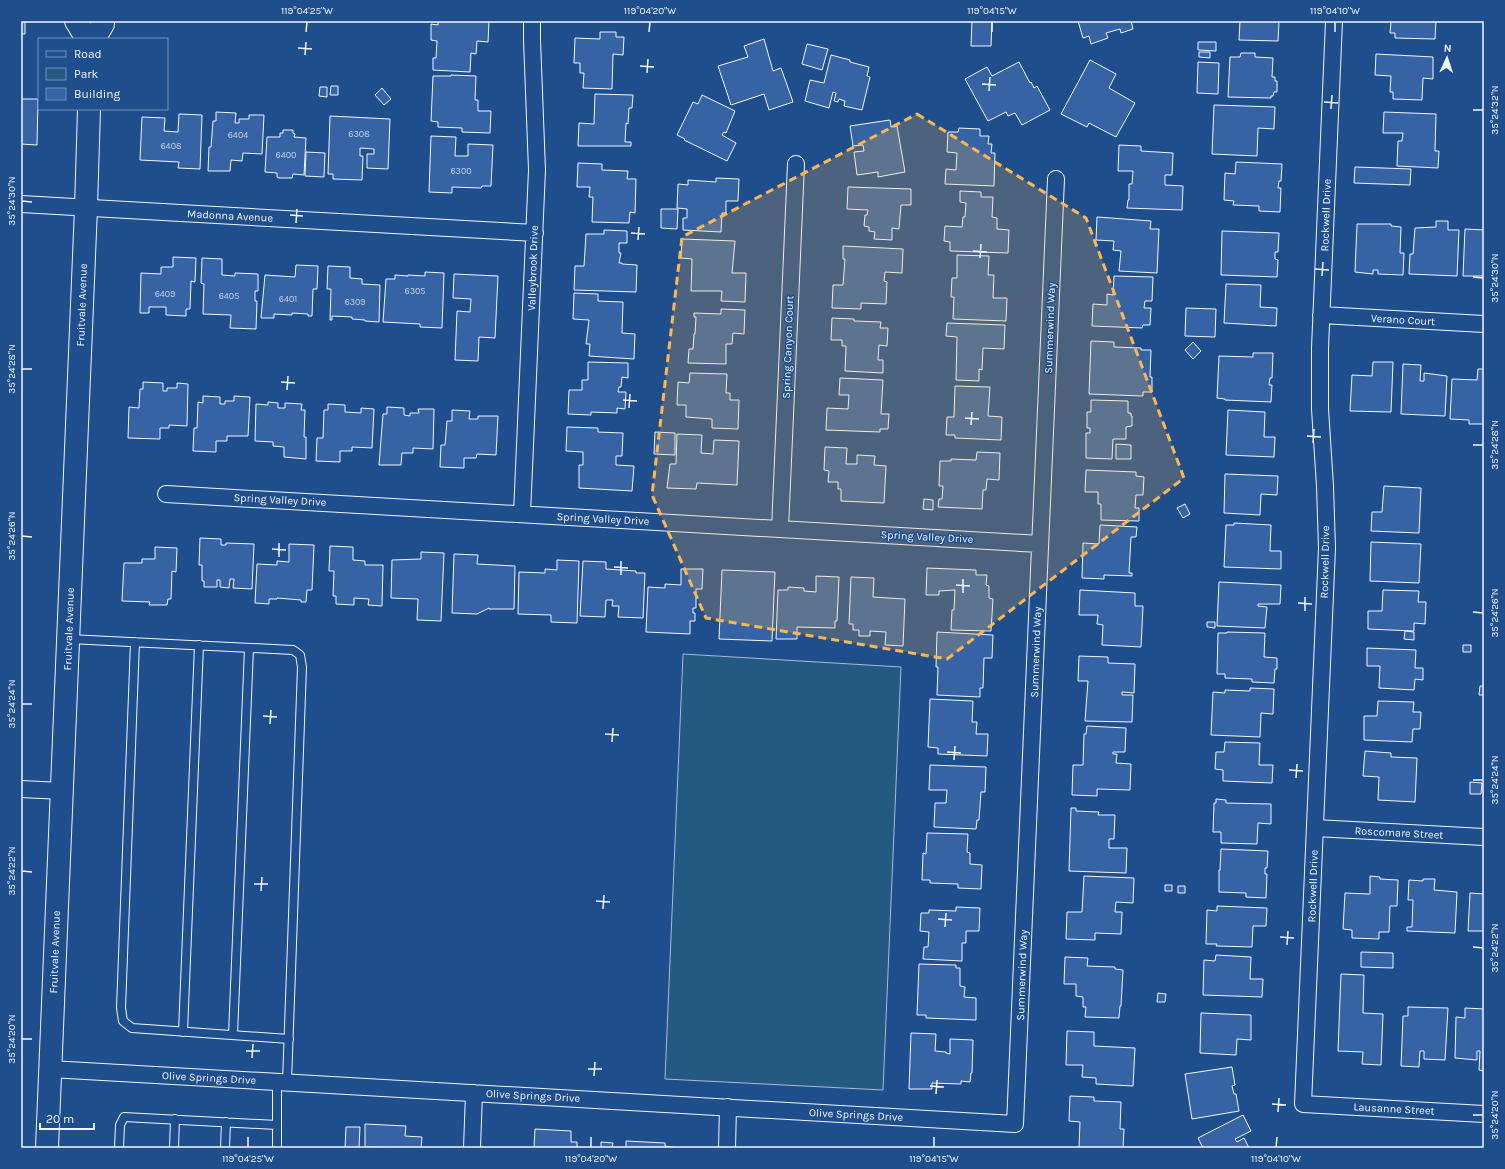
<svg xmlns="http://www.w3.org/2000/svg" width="1505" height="1169" viewBox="0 0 1505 1169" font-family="Karla,sans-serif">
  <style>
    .green { fill: #245a82; stroke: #a8bbd7 }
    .building { fill: #3563a3; stroke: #f2f6ff }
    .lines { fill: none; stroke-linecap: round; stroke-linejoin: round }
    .lane-casing { stroke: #f2f6ff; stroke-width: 10 }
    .street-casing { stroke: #f2f6ff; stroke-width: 18 }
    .secondary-casing { stroke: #f2f6ff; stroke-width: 24 }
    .lane { stroke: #1f4e8c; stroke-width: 8 }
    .street { stroke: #1f4e8c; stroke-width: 16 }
    .secondary { stroke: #1f4e8c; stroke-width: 22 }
    .marked { fill: #ffb74d; fill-opacity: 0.2; stroke: #ffb74d; stroke-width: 3; stroke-dasharray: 8 5; stroke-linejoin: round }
    .ticks { fill: none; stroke: #f2f6ff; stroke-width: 1.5 }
    .labels { text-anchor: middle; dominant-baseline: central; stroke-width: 3; stroke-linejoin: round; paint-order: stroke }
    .number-label { font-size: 9px; fill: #c3d1e8 }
    .street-label { font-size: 11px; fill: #f2f6ff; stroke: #1f4e8c }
    .neatline { fill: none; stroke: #f2f6ff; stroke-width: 1.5 }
    .ticks-label { font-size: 10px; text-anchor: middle; fill: #f2f6ff }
  </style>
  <rect width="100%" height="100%" fill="#1f4e8c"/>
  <!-- green -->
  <path class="green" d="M683,654L901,667L883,1090L665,1079Z"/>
  <!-- building -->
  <path class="building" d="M21,21H25V34H21Z
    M438,21H489L488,42L477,41L476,54L471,53L470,72L433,70V58H436L437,41L431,40V24L438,25Z
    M972,21H992L991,46H971Z
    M1078,21H1131L1133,29L1121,33L1120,29L1106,33L1108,38L1091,44L1089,36L1083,38Z
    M1240,21H1279L1278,41L1239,40Z
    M1388,21H1436L1435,39L1395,38V33H1390L1391,22Z
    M600,32H616V37H624L623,55L613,54L612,89L583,88L584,73H580V63H574L575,38L600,39Z
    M764,39L773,71L781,68L793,102L769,110L764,94L731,105L718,66L748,57L744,46Z
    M1198,42H1216V51L1198,50Z
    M807,44L828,49L822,70L802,64Z
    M1199,52H1210V58L1199,57Z
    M1241,53H1255V57L1273,58L1272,77H1275V81H1277V92H1274L1273,96H1271V98L1228,97L1230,57H1240Z
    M1376,54L1433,57V79L1423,78L1422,100L1393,99V92H1390L1391,76L1375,75Z
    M831,55L850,60V62L869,67L867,76L870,77L862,110L844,106L845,101L839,99L838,102L834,101L836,93L833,92L829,108L805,101L810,80L824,83Z
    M1090,60L1116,74L1109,88L1135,103L1116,137L1089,123L1087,127L1061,114Z
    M1019,62L1030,83L1031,82L1034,88L1037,86L1050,110L1022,125L1015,113L1008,116L1006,112L988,121L965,79L987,67L992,76Z
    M1198,62L1219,63L1218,94L1197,93Z
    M451,75L476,76L475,100H478V111H491L490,133L462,132V128L438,127V122L431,121L433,76H451Z
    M331,86H338V95H330Z
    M320,87H327V97L319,96Z
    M382,88L391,99L384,105L375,95Z
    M595,94L633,95L632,108H629L628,124L626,123L625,142H631V146H578L579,123L594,124Z
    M702,95L735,111L726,133L724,132L722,135L736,143L727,161L684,140L685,139L677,135L693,102L698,104Z
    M21,99H38L37,145L21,144Z
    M1214,105L1275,107L1274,129L1258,128L1257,156L1212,154Z
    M216,112L236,113L235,123H239V119H249V115H264L262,154L243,153L242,161L231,160L230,171H208L209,147H211L213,121H216Z
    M1384,112L1436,114L1435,151H1439L1438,168L1397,166L1398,141H1402L1403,133H1383Z
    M179,114L202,115L200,169L178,168L179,162L140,160L142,117L165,118L164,131L178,132Z
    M330,116L390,119L388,169L367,168V154H374V149L360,148V156H363L362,180L333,179V174H328Z
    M890,120L891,127L897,126L905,172L878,177V172L857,175L854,152L864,151L863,145L853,146L850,126Z
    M959,128L980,129V136H989L988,144H992L991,153H995L994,186L945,184L946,169L956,170L957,153L947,152L948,132H958Z
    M283,130H293V133L295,134L294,137L306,138L304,175L293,174L292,178H279L277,177V173L265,172L267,137H280V133H283Z
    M431,136L456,137L455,156H468V144L493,145L491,186H482L481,188L452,187V193L429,192Z
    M1119,145L1141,146V151L1173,153L1172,175H1165V185L1183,186L1182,210L1127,208L1128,200H1129V184H1132L1133,171H1118Z
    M306,152L325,153L324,177L305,176Z
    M1236,162L1282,164L1281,181H1279L1278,188H1281L1280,212L1259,211V206L1233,205L1234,201L1224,200L1225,173L1235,174Z
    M578,163L602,164V170L628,171L627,179H636L635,213L630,212L629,223L592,222L593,197H589L590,187H577Z
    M1355,167L1411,169L1410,185L1354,183Z
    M716,178L739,179L738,201H726V213H722L721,232L683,230V218H687V209L677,208L678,184L688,185V180L716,182Z
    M848,187L911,189V205H901L899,229L892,228V240L874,239L875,232L869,231V227L864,226L865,215H867L868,210L847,209Z
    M960,191L981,192V197H993L992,217L997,218V229L1009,230L1008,253L950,251V242L944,241L945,226L962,227L963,217H965L966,203L960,202Z
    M661,209H678L677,229L661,228Z
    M1097,217L1151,221L1150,229H1159L1157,273L1119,271L1121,251L1113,250L1114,241L1096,240Z
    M1436,221H1448V230H1459L1457,276L1409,274L1410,254H1413L1415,228L1436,227Z
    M1357,224H1391V226L1401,227L1400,253H1404L1403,275L1378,274V270H1373V274L1355,272Z
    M1465,229L1484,230V276H1463Z
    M604,230L627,231V243H619V253H621L619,263H622V264L637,265L636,292L574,290L575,266H584L586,234H604Z
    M1222,231L1279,233L1278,252H1275V259L1278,260L1277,277L1221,275Z
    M682,239L735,241L732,273H746L745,302L721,301L722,291H691L692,259L681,258Z
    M843,246L903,249L902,273L885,272L884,281L887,282L886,304L861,303V309L832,308L833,285H843L845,259H843Z
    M957,255L989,256L988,275H994L993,298H1007L1006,321L953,319L954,297H951L952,278H957Z
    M173,257L196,258L195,282L191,281L190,309H186V316L166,315V307H149V313H140L141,273L161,274V267H173Z
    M202,258L222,259V275L235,276V273L258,274V291H255V301H257L256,329L230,328L231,315L203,314L204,284L201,283Z
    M296,265L318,266L317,289H313L312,316H308V314L292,313V315L274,314V318H261L265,275L295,277Z
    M328,266L350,267V278L362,279V284L380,285L379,322L365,321V320L352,319V317L332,316V320H330L331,289H327Z
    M425,272L444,273L442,328L420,327V324L383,322L386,279H395V275L408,276V275L425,276Z
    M454,274L498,276L495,338L479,337L478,361L455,360L457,311L470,312L471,299L453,298Z
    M1114,276L1153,277L1152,301H1145L1144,308H1151L1150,325H1143L1142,328L1092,326L1093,304L1107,305V294L1113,295Z
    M1226,284L1261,285L1260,307L1277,308L1276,326L1224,323Z
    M574,293L598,294V301L623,302L622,333L635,334L634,359L589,356L590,344H586L589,320L573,319Z
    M1186,308L1216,309L1215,337L1185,336Z
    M721,309L745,310L744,334L733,333L732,344H726V364L688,363L689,349H693L694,334H695L696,317H694V313L721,314Z
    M832,318L854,319V321L881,322L880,328H888L887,346L879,345L878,360H883V373L845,371L846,346H842V340H831Z
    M947,323L1005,325L1004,349L983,348L982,370L979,369V381L956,380L957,337L946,336Z
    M1091,341L1114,342V347L1141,348V350H1151L1150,377H1152V392H1143V396L1089,394Z
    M1193,342L1201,351L1193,359L1185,350Z
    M1253,353H1273L1272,378H1270L1269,385H1272L1271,402L1225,400V399L1217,398L1219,356L1253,357Z
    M588,362L628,363V378L622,377L621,387H619L618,392H626L625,409L617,408V413L591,412V415L568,414L569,390H582V380H588Z
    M1373,362H1393L1391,412L1350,411L1352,375L1372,376Z
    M1403,364L1421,365L1420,381H1424V373L1447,376L1445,416L1401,414Z
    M1478,369H1484V424H1469V420L1450,419L1452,379L1477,380Z
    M690,373L727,374L726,393H730V400H739L738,429L712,428V419L686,417V405H677L678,382L689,383Z
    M840,378L883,380L881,414H889L888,429H880V432L826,430L827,408L848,409L849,395H839Z
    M143,382L163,383V391H167V388H177V383L188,384L187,426L169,425V428H160V439L128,438L129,407L139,408L140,389H143Z
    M955,386L990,387L988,416L1002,417L1001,440L955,438V435H946L947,417H954Z
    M203,396L220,397V404H225V401H234V396L250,397L248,436H227V441H216V452L193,451L194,428H197L198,402L203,403Z
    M1091,400L1128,401V413H1131V416H1132V426L1126,427V439H1113L1112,459L1086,458V433H1090V428H1087V412H1091Z
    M268,402L278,403V408H285V403L302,404L301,410H305L304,437H306V459L284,457V447L273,446V442L255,441L256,404L268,405Z
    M328,404L345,405V412L361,413V408L374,409L372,448L352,447V451H340V462L316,461L317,438H323L324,410H328Z
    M387,407L404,408V415L410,416V413H419L418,409H434L433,449L413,448V453H402L401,465H379L383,414H387Z
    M452,410L470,411L469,419H478V416H498L496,455L477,454L476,458H464V468L440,467L441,445H445L447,421H452Z
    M1228,410L1265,412L1264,437H1275L1274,457L1226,455Z
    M567,427L598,428V432L623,433L622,456H616V465L634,466L632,491L579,488V465H583V452L566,451Z
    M655,432L675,433V455L654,454Z
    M677,434L702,435L701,453L713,454L714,440L739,441L737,485L697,483L696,489L667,488L670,464H676Z
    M1116,444L1131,445V459H1116Z
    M825,447L847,448L846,464H857V455L875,456L874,465L886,466L884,503L841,501V489H838V482H828L829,471L824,470Z
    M977,452L1000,453L999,480L987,479L986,490H983L982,509L938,507L939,499H942L943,486H939L940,461H951V459L976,460Z
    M1086,470L1136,472V476L1144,477L1143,495H1136L1135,508H1139V521L1101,520V504H1098V492H1085Z
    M1225,474L1278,476L1277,495L1261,494L1260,515L1224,513Z
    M1384,486L1421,488L1419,533L1371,531L1372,512H1382Z
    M924,499L933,500V510L923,509Z
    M1185,504L1190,514L1183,518L1177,508Z
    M1234,523L1271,525L1270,551H1281V569L1224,567L1226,525H1234Z
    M1100,525L1137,527L1136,537H1131L1129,573H1132V576L1104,575V579L1082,578L1083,543L1099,544Z
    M200,538L221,539V545H226V543L254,544L252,589L233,588L234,579H230L229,588L220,587V580H217V587H204V581H202V565H199Z
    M1371,542L1421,544L1419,583L1370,581Z
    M289,544L314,545L312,590H307L306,602H301V600L277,598V599H269V604L255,603L257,564L277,565V561L289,562Z
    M330,546L353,547V560L365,561V565H383L382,606L368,605L369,599L354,598V605L336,604V596H333L334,571H329Z
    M155,547L177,548L176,572L172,571L171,599H168L167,605H149L150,602L122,601L124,563H142V559H155Z
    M421,552L444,553L441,621L417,620L418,599L391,598L392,560L421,559Z
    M454,554L478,555L477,564L515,566L514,609H489V608L477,614L452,613Z
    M557,560L579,561L577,623L551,622V615L518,614L519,572L545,573V569L557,570Z
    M583,561L606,562V569L636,571V573H645L643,618L618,617L619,606H612L613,600H606L605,617L580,616Z
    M927,568L976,570V575H987L986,585L989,586V598L993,599L991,631L951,630L952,610H954L955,590L939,591V595H926Z
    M681,569H703L702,589H696V608H693V613H695V621H690V634L646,632L648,587L665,588V584L681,585Z
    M722,570L775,572L772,641L719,639Z
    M816,576L839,577L837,621H835V628L797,627V639H776L778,590H788V587L804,588V591L816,592Z
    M851,577L874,578L873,597L905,599L903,646L885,645L886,632L870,631V636H859V630H853V624H849Z
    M1219,582L1281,585L1280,604H1258V606L1267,607L1265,628L1217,626Z
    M1080,590L1135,593V606H1143L1141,647L1102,645L1103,625L1097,624L1098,615H1079Z
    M1383,590L1419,591L1418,602H1426L1425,624L1414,623V631L1368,629V611H1382Z
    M1207,622H1215V628L1207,627Z
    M1405,631L1414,632V640L1404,639Z
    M937,632L993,635L992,658H984L983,688H980V697L937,695L938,667H936Z
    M1227,632L1265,633L1264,657L1277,658V669H1275L1274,683L1252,682V679L1225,678V674H1217L1218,633H1227Z
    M1463,645H1471V652H1463Z
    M1367,648L1416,650L1415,668H1423V680L1415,679L1414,690L1379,688L1380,666H1367Z
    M1079,656L1108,657V663L1135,664L1134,693L1122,692V695H1133L1132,722L1085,721L1088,681H1078Z
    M1480,686H1484V695H1479Z
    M1250,688L1274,689L1273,714L1261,713L1260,737L1211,735L1213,692L1225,693V690L1250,691Z
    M930,699L973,701L972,722H977L976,734H988L987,756L938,754V748L928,747Z
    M1378,701L1414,702L1413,712H1421L1420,729H1413L1412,742L1364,740V716H1377Z
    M1087,726L1126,728L1125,752H1113V754H1117L1116,763L1131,764L1130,790L1097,789V796L1072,795L1073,765H1083L1084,734H1086Z
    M1225,742L1260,743L1259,765H1273L1272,783L1223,781V770L1215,769L1216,752H1224Z
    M1365,751L1391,753V757L1417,758L1415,802L1378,800L1379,777L1363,776Z
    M930,765L986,767L985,792H981L979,820H977L976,829L934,827L935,803H946L947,790H929Z
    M1470,782L1482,783L1481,794H1470Z
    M1216,799L1226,800V803L1271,804V824L1258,823L1257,844L1221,843V832H1213L1214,803H1216Z
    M1071,808H1076V811L1099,812L1098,815H1115L1114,839H1109V848H1127L1126,873L1069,871Z
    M927,833L968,834L967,852L970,853V864L982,865L981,889L958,888V884L930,883V880H922L923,853L926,854Z
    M1221,849L1268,851L1267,868H1265V874H1267L1266,898L1246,897V893L1219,892V870H1220Z
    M1084,876L1134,878L1133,903L1116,902L1115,912H1122L1121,934L1095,933V940L1066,939L1067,912H1082Z
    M1370,876L1380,877V879L1398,880L1397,906H1390L1389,932H1379V939L1352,938V930L1343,929L1345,893L1370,894Z
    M1423,879H1435L1434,890L1457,892L1455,933L1407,931V927H1412L1413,900H1408L1409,880L1423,881Z
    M1165,885H1172V891H1165Z
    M1178,886H1185V893H1178Z
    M1470,893L1484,894V931H1468Z
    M1217,906L1267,908L1266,926H1253L1252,947L1216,946L1217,944H1206L1207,910L1217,911Z
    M956,907L980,908L979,931H966V943H962V961L923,959L924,947H928L929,932L920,931L921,913H929V910L956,911Z
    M1361,952L1393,953V968L1361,967Z
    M1216,955L1251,957L1250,979H1263L1262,997L1203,995L1204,960L1215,961Z
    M1065,957L1088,958L1087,966L1115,967V969L1123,970L1121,1006H1120L1119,1018L1085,1017L1086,1007H1083V997L1076,996V984H1064Z
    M919,964L956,965V968H960V986L965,987L964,997L976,998V1020L926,1018V1015H917Z
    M1341,974L1364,975L1363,1013L1383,1014L1381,1065L1362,1064L1363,1052L1338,1051Z
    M1158,993L1166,994L1165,1002H1157Z
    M1408,1007L1448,1008L1445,1060L1424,1059V1051H1420L1419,1067L1401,1066L1403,1016H1408Z
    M1465,1008L1484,1009V1071L1479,1070L1480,1051H1477V1060L1455,1058L1456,1017L1465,1018Z
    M1201,1013L1251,1015V1040L1237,1039L1236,1055L1200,1053Z
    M1067,1031L1094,1032V1046L1135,1048L1133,1086L1096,1084V1078L1082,1077L1083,1065H1066Z
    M911,1033L936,1034L935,1051L946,1052V1053L950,1054V1039L973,1040L972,1073H971L970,1082L961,1081V1084L932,1083V1089H909Z
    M1232,1067L1235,1085L1232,1086L1234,1094H1236L1239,1111L1192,1119L1185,1074Z
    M1070,1096L1094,1097V1101L1121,1102L1120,1129H1124L1123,1148H1079L1080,1122L1069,1121Z
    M1243,1115L1251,1131L1235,1139L1237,1142L1244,1138L1249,1148H1203L1198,1138Z
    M365,1124L406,1126L405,1136L422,1137L421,1148L365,1147Z
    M346,1127H360L359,1148H345Z
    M535,1129L571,1131V1142H577V1148H534Z
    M626,1141L665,1143V1146L678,1148H626Z
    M601,1142L613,1143L612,1148H601Z"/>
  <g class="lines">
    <defs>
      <path id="lane" d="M69,639L293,650L300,655L302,667L287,1082
        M135,642L121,1008L123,1021L132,1028L289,1039
        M183,1032L199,645
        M233,1035L249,648
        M277,1082V1125
        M119,1148L120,1125L124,1117L277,1125V1148
        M174,1148L175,1119
        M225,1148L226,1122"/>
      <path id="street" d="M1334,21L1320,348V409L1325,486L1327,548L1303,1104L1484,1114
        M21,204L535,233
        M1321,315L1484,324
        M166,494L1040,544
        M522,514L537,170L532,40V21
        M780,529L796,164
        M21,789L62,791
        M1315,828L1484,837
        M50,1069L1015,1124L1056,179
        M472,1148L474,1093
        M727,1148L728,1107"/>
      <path id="secondary" d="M76,21L87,39
        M94,39L103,24V21
        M47,1148L86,208L89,109"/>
    </defs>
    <!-- lane casing -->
    <use href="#lane" class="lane-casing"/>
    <!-- street casing -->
    <use href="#street" class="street-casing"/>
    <!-- secondary casing -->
    <use href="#secondary" class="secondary-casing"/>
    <!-- lane -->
    <use href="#lane" class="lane"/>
    <!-- street -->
    <use href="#street" class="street"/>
    <!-- secondary -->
    <use href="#secondary" class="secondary"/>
  </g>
  <!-- marked area -->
  <path class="marked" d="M917,114L1086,218L1184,478L947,659L706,618L652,495L682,237Z"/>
  <!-- ticks -->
  <path class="ticks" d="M306,32L307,22M649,32L650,22M992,32V22M1335,32V22M298,48L312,49M305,55L306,42M640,66L654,67M647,73L648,59M982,84L996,85M989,91L990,77M1324,102L1338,103M1331,109L1332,95M1473,110H1483M22,201L32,202M290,215L303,216M296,223L297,209M631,233L645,234M638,240L639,227M973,251L987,252M980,258L981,244M1315,269L1329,270M1322,276L1323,262M1473,277L1483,278M22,369H32M281,382L295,383M287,390L288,376M623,400L637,401M629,408L630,394M965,418L979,419M971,425L972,412M1307,436L1321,437M1313,443L1314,429M1473,445H1483M22,536L32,537M272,549L286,550M279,557V543M614,567L628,568M621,575V561M956,585L970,586M963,593V579M1298,603L1312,604M1305,611V597M1473,612L1483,613M22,704H32M263,716L277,717M270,724L271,710M605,734L619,735M612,742L613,728M947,752L961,753M954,760L955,746M1289,770L1303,771M1296,778L1297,764M1473,780H1483M22,871L32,872M254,884H268M261,891L262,877M596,901L610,902M603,909L604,895M938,919L952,920M945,927L946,913M1280,937L1294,938M1287,945L1288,931M1473,947L1483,948M22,1039H32M246,1051H260M252,1058L253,1044M588,1069H602M594,1076L595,1062M930,1086L944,1087M936,1094L937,1080M1272,1104L1286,1105M1278,1112L1279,1098M1473,1115H1483M248,1147V1137M591,1147V1137M934,1147V1137M1276,1147L1277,1137"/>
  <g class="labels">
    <!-- number labels -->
    <g class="number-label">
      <text x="359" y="134">6308</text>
      <text x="238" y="135">6404</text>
      <text x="171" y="146">6408</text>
      <text x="286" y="155">6400</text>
      <text x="461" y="171">6300</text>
      <text x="415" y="291">6305</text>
      <text x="165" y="294">6409</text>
      <text x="229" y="296">6405</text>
      <text x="288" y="299">6401</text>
      <text x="355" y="302">6309</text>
    </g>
    <!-- street labels -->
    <g class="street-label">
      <text transform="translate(1326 215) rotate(-88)">Rockwell Drive</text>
      <text transform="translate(230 216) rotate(3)">Madonna Avenue</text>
      <text transform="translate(533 268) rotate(-88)">Valleybrook Drive</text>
      <text transform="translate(82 305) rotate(-88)">Fruitvale Avenue</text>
      <text transform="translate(1403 320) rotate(3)">Verano Court</text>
      <text transform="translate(1050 328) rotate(-88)">Summerwind Way</text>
      <text transform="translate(788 347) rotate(-88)">Spring Canyon Court</text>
      <text transform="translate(280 500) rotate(3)">Spring Valley Drive</text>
      <text transform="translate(603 519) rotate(3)">Spring Valley Drive</text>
      <text transform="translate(927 537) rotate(3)">Spring Valley Drive</text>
      <text transform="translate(1325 562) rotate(-89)">Rockwell Drive</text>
      <text transform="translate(69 629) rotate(-88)">Fruitvale Avenue</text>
      <text transform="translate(1036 652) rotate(-88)">Summerwind Way</text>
      <text transform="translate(1399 833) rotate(3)">Roscomare Street</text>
      <text transform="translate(1313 886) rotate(-88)">Rockwell Drive</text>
      <text transform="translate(55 952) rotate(-88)">Fruitvale Avenue</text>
      <text transform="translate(1022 975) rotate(-88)">Summerwind Way</text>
      <text transform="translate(209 1078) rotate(3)">Olive Springs Drive</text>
      <text transform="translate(533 1096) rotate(3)">Olive Springs Drive</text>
      <text transform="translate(1394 1109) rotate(3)">Lausanne Street</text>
      <text transform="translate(856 1115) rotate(3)">Olive Springs Drive</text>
    </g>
  </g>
  <!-- border -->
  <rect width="1505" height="1169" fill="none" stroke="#1f4e8c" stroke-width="44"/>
  <!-- legend -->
  <rect x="38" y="38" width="130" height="72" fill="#1f4e8c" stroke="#7391ba"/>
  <rect x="46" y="51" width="20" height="6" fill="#1f4e8c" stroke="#7391ba"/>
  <text x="74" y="58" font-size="12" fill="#f2f6ff">Road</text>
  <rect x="46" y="68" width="20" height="12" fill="#245a82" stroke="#7391ba"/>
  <text x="74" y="78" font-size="12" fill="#f2f6ff">Park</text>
  <rect x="46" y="88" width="20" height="12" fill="#3563a3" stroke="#7391ba"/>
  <text x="74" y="98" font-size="12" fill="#f2f6ff">Building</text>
  <!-- north arrow -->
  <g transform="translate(1447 58) rotate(3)" stroke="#1f4e8c" stroke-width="3" paint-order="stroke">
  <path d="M0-3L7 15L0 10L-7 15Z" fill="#f2f6ff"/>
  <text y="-6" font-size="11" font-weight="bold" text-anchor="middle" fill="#f2f6ff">N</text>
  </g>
  <!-- scale -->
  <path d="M40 1123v6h54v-6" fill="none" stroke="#f2f6ff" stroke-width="2"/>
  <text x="46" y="1123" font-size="12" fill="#f2f6ff" stroke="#1f4e8c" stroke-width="3" paint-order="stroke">20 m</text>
  <rect x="22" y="22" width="1461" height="1125" class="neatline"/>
  <g class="ticks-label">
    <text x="307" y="14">119°04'25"W</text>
    <text x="650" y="14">119°04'20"W</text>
    <text x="992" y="14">119°04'15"W</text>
    <text x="1335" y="14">119°04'10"W</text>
    <text transform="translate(1494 110) rotate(-90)" y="4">35°24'32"N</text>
    <text transform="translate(11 201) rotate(-90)" y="4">35°24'30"N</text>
    <text transform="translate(1494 278) rotate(-90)" y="4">35°24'30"N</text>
    <text transform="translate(11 369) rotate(-90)" y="4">35°24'28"N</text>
    <text transform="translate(1494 445) rotate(-90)" y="4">35°24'28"N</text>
    <text transform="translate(11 536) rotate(-90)" y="4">35°24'26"N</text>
    <text transform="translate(1494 613) rotate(-90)" y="4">35°24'26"N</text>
    <text transform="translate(11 704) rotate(-90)" y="4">35°24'24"N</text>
    <text transform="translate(1494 780) rotate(-90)" y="4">35°24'24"N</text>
    <text transform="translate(11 871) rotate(-90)" y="4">35°24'22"N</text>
    <text transform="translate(1494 948) rotate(-90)" y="4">35°24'22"N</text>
    <text transform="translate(11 1039) rotate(-90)" y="4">35°24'20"N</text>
    <text transform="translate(1494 1115) rotate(-90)" y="4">35°24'20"N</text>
    <text x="248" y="1162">119°04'25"W</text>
    <text x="591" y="1162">119°04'20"W</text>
    <text x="934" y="1162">119°04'15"W</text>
    <text x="1276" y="1162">119°04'10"W</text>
  </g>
</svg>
